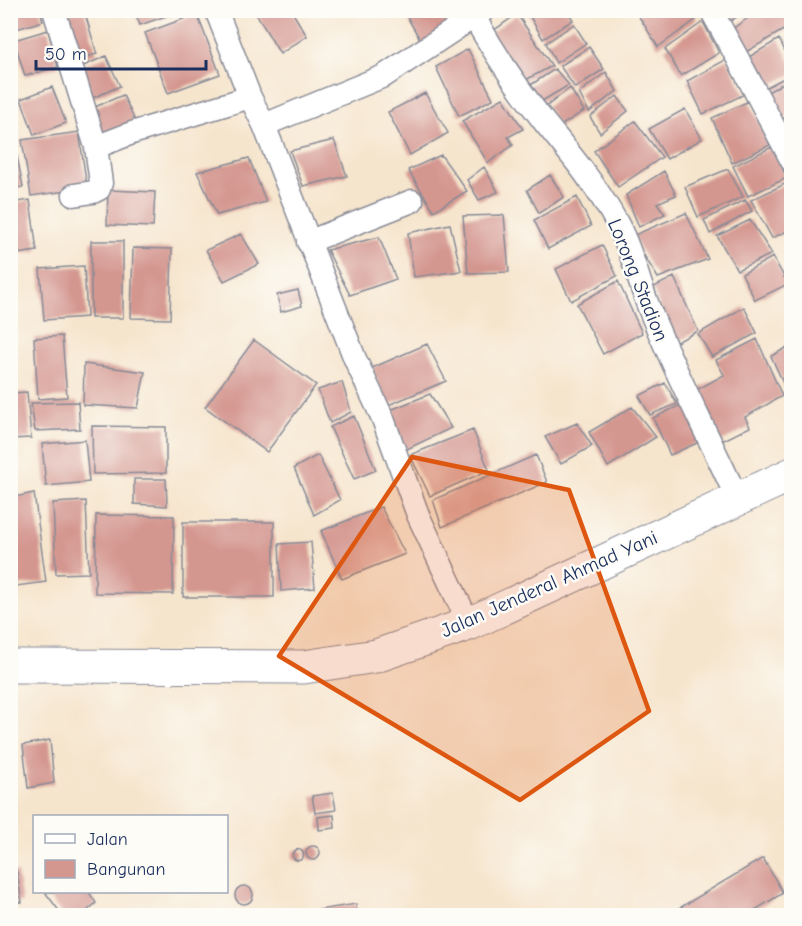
<svg xmlns="http://www.w3.org/2000/svg" width="802" height="926" viewBox="0 0 802 926" font-family="'Comic Neue',sans-serif">
  <style>
    .building { fill: #d49790 }
    .lines { fill: none; stroke-linecap: round; stroke-linejoin: round }
    .minor-casing { stroke: #888a96; stroke-width: 25 }
    .trunk-casing { stroke: #888a96; stroke-width: 35 }
    .minor { stroke: #fff; stroke-width: 22 }
    .trunk { stroke: #fff; stroke-width: 33 }
    .marked { fill: #de5710; fill-opacity: 0.2; stroke: #de5710; stroke-width: 4.5; stroke-linejoin: round }
    .labels { text-anchor: middle; dominant-baseline: central; stroke-width: 5; stroke-linejoin: round; paint-order: stroke }
    .street-label { font-size: 20px; fill: #1b2f5e; stroke: #fdfcf7 }
  </style>
  <rect width="100%" height="100%" fill="#fdfcf7"/>
  <filter id="ink" filterUnits="userSpaceOnUse"><feTurbulence type="fractalNoise" baseFrequency=".0167" numOctaves="2"/><feDisplacementMap in="SourceGraphic" scale="12" xChannelSelector="R" yChannelSelector="G"/><feConvolveMatrix kernelMatrix="1 2 1 2 8 2 1 2 1" color-interpolation-filters="sRGB"/></filter>
  <filter id="wash" filterUnits="userSpaceOnUse"><feTurbulence type="fractalNoise" baseFrequency=".008" numOctaves="4" result="noise"/><feDisplacementMap in="SourceGraphic" scale="24" xChannelSelector="R" yChannelSelector="G"/><feGaussianBlur stdDeviation="1.35" result="paint"/><feColorMatrix in="noise" values="0 0 0 0 0 0 0 0 0 0 0 0 0 0 0 0 0 1.4 0 .05"/><feComposite in="paint" operator="in"/></filter>
  <g filter="url(#wash)">
    <rect width="100%" height="100%" fill="#f6e5cd"/>
    <g id="blocks">
      <!-- building -->
      <path class="building" d="M10,10H40L43,21L13,30Z
        M84,10L97,54L71,61L58,17Z
        M134,10H181V11L140,25Z
        M254,10H291L307,36L280,54Z
        M403,10H469L424,46Z
        M526,10H567L573,20L543,39Z
        M645,10H690L697,19L658,47L638,15Z
        M715,10H748L724,25Z
        M760,10H790L792,25L746,52L732,29Z
        M197,14L220,74L168,93L145,33Z
        M517,14L552,66L520,83L486,36Z
        M703,22L719,53L681,76L665,49Z
        M574,24L586,43L556,63L546,43Z
        M48,30L58,67L25,76L14,40Z
        M779,39L792,65V74L763,89L742,61Z
        M589,47L604,69L575,88L560,66Z
        M468,49L493,99L459,116L436,67Z
        M106,56L120,86L86,101L72,71Z
        M727,59L745,94L703,114L687,81Z
        M555,69L569,85L537,104L526,88Z
        M606,72L617,91L589,112L579,93Z
        M790,79L792,113L778,122L761,96Z
        M52,87L66,123L34,135L21,99Z
        M570,88L584,111L559,127L547,106Z
        M425,93L448,133L410,155L388,112Z
        M123,95L137,125L102,140L88,110Z
        M617,96L628,111L600,133L590,117Z
        M503,98L523,129L508,137L513,145L488,163L462,121Z
        M749,101L770,145L732,163L712,118Z
        M685,109L702,139L667,159L649,129Z
        M10,117L18,146L10,147Z
        M635,121L662,157L618,187L594,151Z
        M79,132L87,188L31,196L22,140Z
        M334,140L347,176L303,186L290,151Z
        M772,147L787,178L748,196L733,166Z
        M16,151L23,187L10,189V152Z
        M441,155L467,191L434,211L408,170Z
        M249,158L266,202L217,215L197,172Z
        M484,167L498,192L479,200L467,180Z
        M728,169L743,197L698,217L685,187Z
        M664,171L676,195L657,203L665,214L639,227L626,195Z
        M550,175L564,197L539,213L527,190Z
        M789,182L792,187V229L772,238L751,200Z
        M108,190L155,192L153,227L107,225Z
        M577,197L591,226L548,249L534,220Z
        M30,200L37,251L10,255V203Z
        M745,200L752,211L710,234L704,220Z
        M686,213L708,259L658,278L632,236Z
        M504,215L509,272L468,273L463,216Z
        M750,220L772,254L737,270L717,236Z
        M450,224L461,271L414,277L408,233Z
        M241,234L259,264L224,281L206,250Z
        M379,237L396,279L350,295L327,250Z
        M91,241H123V318H91Z
        M602,245L617,276L571,301L556,269Z
        M133,248L172,249L170,319L131,318Z
        M773,257L788,284L755,300L742,274Z
        M84,266L87,317L44,320L40,269Z
        M674,277L698,331L675,343L652,288Z
        M618,281L642,333L603,354L577,304Z
        M298,290L302,306L281,312L277,295Z
        M744,307L757,333L712,357L698,334Z
        M62,336L67,397L38,399L34,338Z
        M757,339L782,396L745,417L750,427L718,443L689,394L724,375L716,360Z
        M254,340L316,385L267,452L205,407Z
        M427,344L446,381L386,406L372,368Z
        M792,345V395L789,396L771,356Z
        M84,364L145,372L138,408L83,405Z
        M342,382L351,412L330,423L318,390Z
        M665,383L677,404L650,415L639,396Z
        M27,392L31,438L10,439V393Z
        M430,394L451,428L405,450L388,411Z
        M689,401L706,439L670,455L653,418Z
        M78,402L80,429L35,431L31,403Z
        M632,407L656,437L608,467L589,432Z
        M354,416L376,470L354,479L330,427Z
        M577,423L592,446L561,464L545,437Z
        M92,426L166,427V473L93,474Z
        M473,430L489,470L430,496L410,455Z
        M85,440L89,482L46,486L42,444Z
        M318,455L340,500L314,515L294,468Z
        M536,455L547,482L442,527L433,500Z
        M134,479H166L167,506L134,504Z
        M34,493L46,582L16,586L10,530V498Z
        M86,501L89,573L56,574L53,503Z
        M381,507L405,554L342,579L321,531Z
        M96,515L174,516L173,594L95,593Z
        M183,522H274V597H183Z
        M311,542L315,588L281,591L279,544Z
        M50,740L54,783L28,788L23,745Z
        M333,793L336,810L315,813L312,796Z
        M334,815L335,828L319,830L318,817Z
        M306 853a7 7 0 1 1 14 0a7 7 0 1 1-14 0Z
        M292.5 855a5.5 5.5 0 1 1 11 0a5.5 5.5 0 1 1-11 0Z
        M763,858L783,893L745,916H666Z
        M17,872L22,902L10,903V873Z
        M235 895a9 9 0 1 1 18 0a9 9 0 1 1-18 0Z
        M45,892H89L96,903L81,916H63Z
        M356,904L357,916H313L312,911Z"/>
    </g>
  </g>
  <g filter="url(#ink)">
    <use href="#blocks" fill-opacity="0" stroke="#888a96" stroke-width="1.5"/>
    <g class="lines">
      <defs>
        <path id="minor" d="M54,10L96,147
          M216,10L250,97L264,125L355,359L383,419L418,515L469,624
          M711,10L738,59L792,161
          M474,17C495,54 519,90 545,123C571,155 597,186 617,223C632,250 638,280 649,308C675,373 708,435 737,498
          M264,125L384,76L484,10
          M74,195L93,192L99,189L101,183L96,147L132,133L250,97
          M308,242L412,201"/>
        <path id="trunk" d="M10,666L304,667L376,656L469,624L792,474"/>
      </defs>
      <!-- minor casing -->
      <use href="#minor" class="minor-casing"/>
      <!-- trunk casing -->
      <use href="#trunk" class="trunk-casing"/>
      <!-- minor -->
      <use href="#minor" class="minor"/>
      <!-- trunk -->
      <use href="#trunk" class="trunk"/>
    </g>
  </g>
  <!-- marked area -->
  <path class="marked" d="M412,457L569,490L649,711L520,800L279,656Z"/>
  <g class="labels">
    <!-- street labels -->
    <g class="street-label">
      <text transform="translate(638 280) rotate(68)">Lorong Stadion</text>
      <text transform="translate(549 584) rotate(-24)">Jalan Jenderal Ahmad Yani</text>
    </g>
  </g>
  <!-- margin -->
  <rect width="802" height="926" fill="none" stroke="#fdfcf7" stroke-width="36"/>
  <!-- legend -->
  <rect x="33" y="815" width="195" height="78" fill="#fdfcf7" stroke="#a3aaba" stroke-width="1.5"/>
  <rect x="45" y="834" width="30" height="9" fill="#ffffff" stroke="#a3aaba" stroke-width="1.5"/>
  <text x="87" y="845" font-size="18" fill="#1b2f5e">Jalan</text>
  <rect x="45" y="860" width="30" height="18" fill="#d49790" stroke="#a3aaba" stroke-width="1.5"/>
  <text x="87" y="875" font-size="18" fill="#1b2f5e">Bangunan</text>
  <!-- scale -->
  <path d="M36 60v9h170v-9" fill="none" stroke="#1b2f5e" stroke-width="3"/>
  <text x="45" y="60" font-size="18" fill="#1b2f5e" stroke="#fdfcf7" stroke-width="4.5" paint-order="stroke">50 m</text>
</svg>
